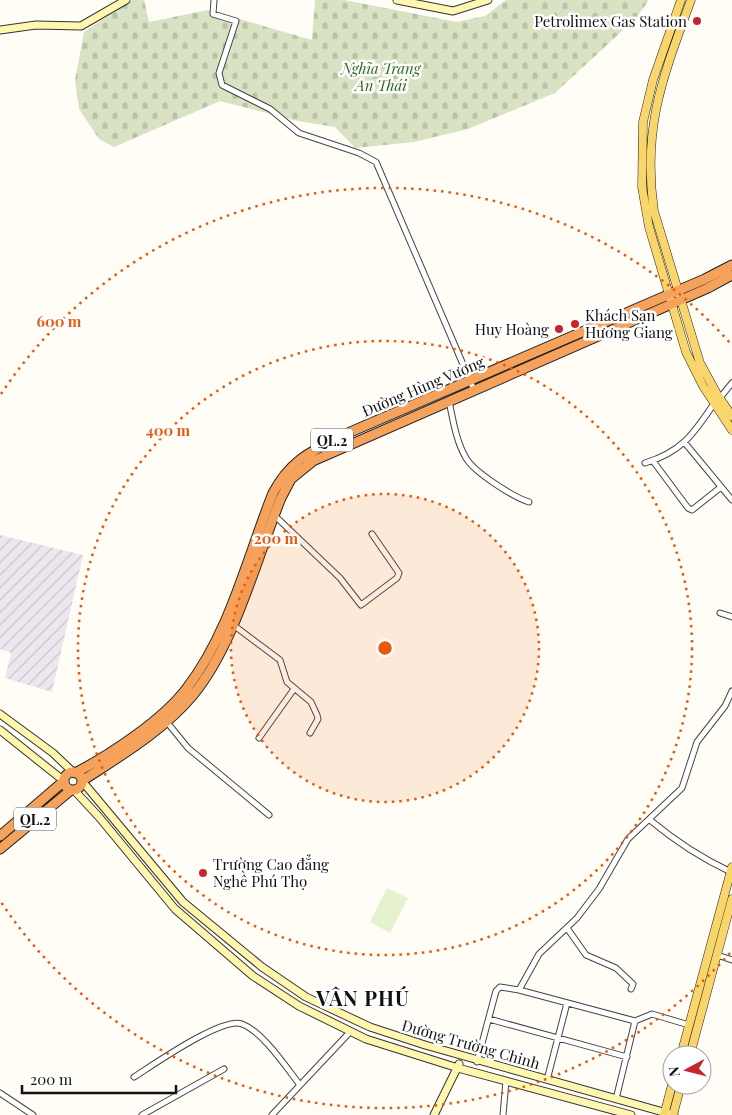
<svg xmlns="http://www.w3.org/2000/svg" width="732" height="1115" viewBox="0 0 732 1115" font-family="'Playfair Display',serif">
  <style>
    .industrial { fill: url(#industrial-furrows) }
    .cemetery { fill: url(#cemetery-stones) }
    .pitch { fill: #e6f2cf }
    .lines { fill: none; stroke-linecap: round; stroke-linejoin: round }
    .street-casing { stroke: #444; stroke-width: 7 }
    .secondary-casing { stroke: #333; stroke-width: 9 }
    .primary-casing { stroke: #222; stroke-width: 9 }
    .highway-casing { stroke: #222; stroke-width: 11 }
    .street { stroke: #fff; stroke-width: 5 }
    .secondary { stroke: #fff6b0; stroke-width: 7 }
    .primary { stroke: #f9d66b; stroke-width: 8 }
    .highway { stroke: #f5a25d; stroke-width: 9 }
    .ring { fill: none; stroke: #e8590c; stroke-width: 2.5; stroke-dasharray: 2.5 5 }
    .poi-dot { fill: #c4262e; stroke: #fff; stroke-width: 2 }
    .labels { text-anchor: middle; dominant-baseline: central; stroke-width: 5; stroke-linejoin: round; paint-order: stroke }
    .shield { fill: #fff; stroke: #585858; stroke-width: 1 }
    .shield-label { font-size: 14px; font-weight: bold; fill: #111 }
    .poi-label { font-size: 15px; fill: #111; stroke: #fff; text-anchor: end }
    .park-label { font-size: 15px; font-style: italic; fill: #2f6b1f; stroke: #fff }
    .street-label { font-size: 15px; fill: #111; stroke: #fff }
    .district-label { font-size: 20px; font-weight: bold; letter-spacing: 1px; fill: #111; stroke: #fff }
    .centre { fill: #e8590c; stroke: #fff; stroke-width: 2.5 }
    .ring-label { font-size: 15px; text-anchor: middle; font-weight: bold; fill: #e8590c; stroke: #fff; stroke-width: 5; stroke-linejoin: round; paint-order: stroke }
  </style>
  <defs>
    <pattern id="industrial-furrows" width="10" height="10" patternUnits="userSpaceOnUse" patternTransform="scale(1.25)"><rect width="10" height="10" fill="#eee6ef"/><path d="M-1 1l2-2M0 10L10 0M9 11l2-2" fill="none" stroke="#cbc4cc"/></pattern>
    <pattern id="cemetery-stones" width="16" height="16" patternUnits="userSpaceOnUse" patternTransform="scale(1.25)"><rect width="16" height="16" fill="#d9e3c4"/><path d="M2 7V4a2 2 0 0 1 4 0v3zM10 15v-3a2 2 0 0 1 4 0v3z" fill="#b9c2a7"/></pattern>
  </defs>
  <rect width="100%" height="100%" fill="#fffdf5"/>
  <!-- industrial -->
  <path class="industrial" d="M0,535L83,555L52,692L5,678L11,653L0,649Z"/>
  <!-- cemetery -->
  <path class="cemetery" d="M132,0H144L149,22L208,10L312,40L315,0H344L457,22L485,16L506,0H649L636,18L555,93L468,129L414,142L355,148L335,127L298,121L220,101L114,147L99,139L79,109L75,80L84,32Z"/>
  <!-- pitch -->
  <path class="pitch" d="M387,888L408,898L390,933L370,922Z"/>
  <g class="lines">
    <defs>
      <path id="street" d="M214,0L213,14L236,21L219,73L222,85L270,109L299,133L359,153L376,162L474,390
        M719,399L732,383
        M449,401C453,420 456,441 466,458C474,472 513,497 529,502
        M685,443L732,500
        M653,461L688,508L692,510L721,487
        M645,463C681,452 693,435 713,405
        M273,514L340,578L361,605L397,578L399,573L372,534
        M720,613L732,617
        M232,624L280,660L287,682L311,702L317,715L318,719L310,733
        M166,721L188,748L269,815
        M259,738L294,689
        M650,820C675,841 701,858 731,872
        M567,928L586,955L616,968L633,984L631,989
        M717,955L732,960
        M519,990L539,954L577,918L599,889L628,839L682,788L697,742L725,706L732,691
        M489,1019L627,1057
        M635,1021L652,1014L689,1025
        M477,1062L496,991L500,987L519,990L635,1021
        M134,1077C153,1065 223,1016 242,1024C263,1032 286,1067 300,1085
        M547,1080L567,1003
        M0,1093L33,1115
        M616,1099L635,1021
        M142,1115L224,1069
        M272,1115L350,1032
        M503,1115L506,1081"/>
      <path id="secondary" d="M397,0L453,11L488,0
        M0,30L36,25L81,26L126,0
        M0,714L53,753L74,773
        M0,730L64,781
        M82,781L183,902L262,967L306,997L370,1027L425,1045L674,1115
        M74,790L99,817L175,909L253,976L299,1006L366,1039L458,1068L631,1115
        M434,1115L459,1064"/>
      <path id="primary" d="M681,0L653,80L643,122L642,187L649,227L686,352L703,386L732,430
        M691,0C663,77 642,127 654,211L700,363L717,394L732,416
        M681,1055L732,867
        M690,1055L732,899
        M664,1115L672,1085
        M673,1115L681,1085"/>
      <path id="highway" d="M64 781a9 9 0 1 1 18 0a9 9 0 1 1-18 0Z
        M75,773C110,755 163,720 187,688C230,632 247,558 273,493C290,461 310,452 341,436L705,279L732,265
        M82,781C120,756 163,731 193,695C235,644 256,559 281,498L291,479L313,461L708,288L732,275
        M0,836L64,781
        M0,849L71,790"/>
    </defs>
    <!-- street casing -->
    <use href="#street" class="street-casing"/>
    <!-- secondary casing -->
    <use href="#secondary" class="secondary-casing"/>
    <!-- primary casing -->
    <use href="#primary" class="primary-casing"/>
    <!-- highway casing -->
    <use href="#highway" class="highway-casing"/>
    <!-- street -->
    <use href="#street" class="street"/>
    <!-- secondary -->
    <use href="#secondary" class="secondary"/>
    <!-- primary -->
    <use href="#primary" class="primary"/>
    <!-- highway -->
    <use href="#highway" class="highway"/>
  </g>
  <!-- distance rings -->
  <circle cx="385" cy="648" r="154" fill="#e8590c" fill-opacity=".12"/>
  <g class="ring">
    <circle cx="385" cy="648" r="154"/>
    <circle cx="385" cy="648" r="307"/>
    <path d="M730 953A461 461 0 0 1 1 902M1 394A461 461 0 0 1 730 343"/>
  </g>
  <!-- markers -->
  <g class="poi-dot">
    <circle cx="697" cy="21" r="5"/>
    <circle cx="575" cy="324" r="5"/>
    <circle cx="559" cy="329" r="5"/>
    <circle cx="203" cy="873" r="5"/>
  </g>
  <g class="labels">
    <!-- shield labels -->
    <g class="shield">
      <rect x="311" y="428.5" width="42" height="23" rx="4"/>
      <rect x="14" y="807.5" width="42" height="23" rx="4"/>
    </g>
    <g class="shield-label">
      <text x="332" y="440">QL.2</text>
      <text x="35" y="819">QL.2</text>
    </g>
    <!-- poi labels -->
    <g class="poi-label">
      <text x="687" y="21">Petrolimex Gas Station</text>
      <text x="585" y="315" text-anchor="start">Khách Sạn<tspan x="585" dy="17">Hương Giang</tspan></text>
      <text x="549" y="329">Huy Hoàng</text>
      <text x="213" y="864" text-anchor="start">Trường Cao đẳng<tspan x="213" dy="17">Nghề Phú Thọ</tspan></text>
    </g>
    <!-- park labels -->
    <g class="park-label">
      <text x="381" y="68">Nghĩa Trang<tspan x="381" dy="17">An Thái</tspan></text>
    </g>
    <!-- street labels -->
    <g class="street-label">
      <text transform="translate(423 386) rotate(-23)">Đường Hùng Vương</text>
      <text transform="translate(471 1044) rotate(16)">Đường Trường Chinh</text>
    </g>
    <!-- district labels -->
    <g class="district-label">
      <text x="363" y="997">VÂN PHÚ</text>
    </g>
  </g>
  <circle cx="385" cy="648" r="8" class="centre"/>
  <g class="ring-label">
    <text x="59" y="327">600 m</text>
    <text x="168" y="436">400 m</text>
    <text x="276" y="544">200 m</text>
  </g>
  <!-- north arrow -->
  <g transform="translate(687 1070) rotate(263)"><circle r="24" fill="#ffffff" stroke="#a0a0a0"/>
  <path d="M0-4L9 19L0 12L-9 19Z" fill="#c4262e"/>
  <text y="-8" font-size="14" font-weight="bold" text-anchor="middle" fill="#111111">N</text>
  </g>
  <!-- scale -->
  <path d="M22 1085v8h154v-8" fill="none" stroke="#111111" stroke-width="2.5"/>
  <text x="30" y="1085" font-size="15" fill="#111111" stroke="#ffffff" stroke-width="4" paint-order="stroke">200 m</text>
</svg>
